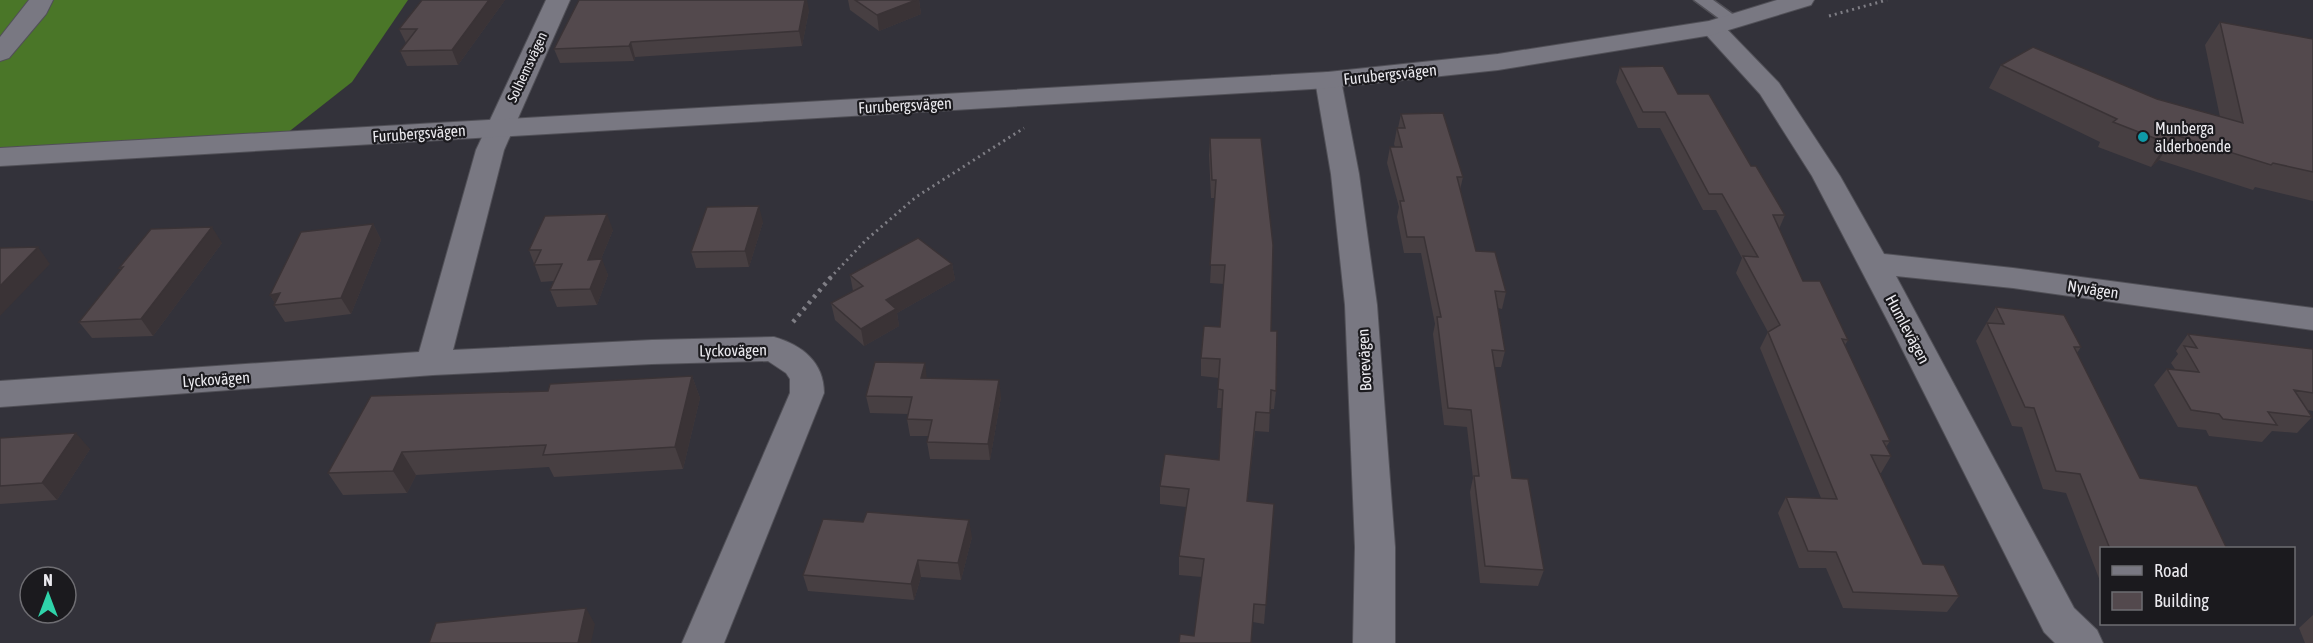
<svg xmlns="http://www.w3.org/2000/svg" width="2313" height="643" viewBox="0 0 2313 643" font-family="'Asap Condensed',sans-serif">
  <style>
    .forest { fill: #4a7628 }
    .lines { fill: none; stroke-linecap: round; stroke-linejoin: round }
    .service-casing { stroke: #515057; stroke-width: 3 }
    .minor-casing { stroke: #515057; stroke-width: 2 }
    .tertiary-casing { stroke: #515057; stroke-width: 2 }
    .path-far1 { stroke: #7f7e85; stroke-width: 3; stroke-dasharray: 2 4; stroke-linecap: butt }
    .path { stroke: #7f7e85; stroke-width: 4.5; stroke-dasharray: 3 5; stroke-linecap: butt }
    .service { fill: #797882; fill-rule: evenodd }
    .minor { fill: #797882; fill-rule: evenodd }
    .tertiary { fill: #797882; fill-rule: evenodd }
    .wall { fill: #473f42 }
    .shaded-wall { fill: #3a3336 }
    .building { fill: #53494d; stroke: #3a3336; stroke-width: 1.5 }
    .culture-dot { fill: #0f9aa8; stroke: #1b1a1e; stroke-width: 2 }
    .labels { text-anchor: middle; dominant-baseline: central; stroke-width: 4.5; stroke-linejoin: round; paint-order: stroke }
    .far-street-label { font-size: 14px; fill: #ebeaef; stroke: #1b1a1e }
    .street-label { font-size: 16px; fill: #ebeaef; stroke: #1b1a1e }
    .poi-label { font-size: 16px; fill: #ebeaef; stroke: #1b1a1e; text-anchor: start }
  </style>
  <rect width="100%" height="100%" fill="#33323a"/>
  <!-- forest -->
  <path class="forest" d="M0,0H408L352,82L277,141L0,159Z"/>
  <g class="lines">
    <defs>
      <path id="service" d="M1694,0H1713L1742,21L1740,25H1728Z"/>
      <path id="minor" d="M29,0H53L46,14L9,58L0,61V37Z
        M546,0H570L504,150L453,350L652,340L774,337C802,345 824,362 824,393L724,643H682L790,393V379L786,373L768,361L652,364L433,375L0,407V381L419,352L476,150Z
        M1712,21L1721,23L1779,83L1840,176L1884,254L2013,268L2313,308V330L2013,288L1896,276L2074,608L2097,630L2103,643H2055L2044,632L1894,333L1812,176L1760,94L1700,28L1703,23Z
        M1328,72L1337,74L1341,80L1359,174L1377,305L1395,547V643H1353L1355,547L1345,305L1331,174L1315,80L1319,74Z"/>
      <path id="tertiary" d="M1777,0H1814L1811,5L1712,35L1498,70L1328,88L0,166V148L1328,72L1498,54L1709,21Z"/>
    </defs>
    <!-- service casing -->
    <use href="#service" class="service-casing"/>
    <!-- minor casing -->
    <use href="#minor" class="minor-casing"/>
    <!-- tertiary casing -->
    <use href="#tertiary" class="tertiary-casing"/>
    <!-- path-far1 -->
    <path class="path-far1" d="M1829,16L1887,0
      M830,278L866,240L916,197L1024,128"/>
    <!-- path -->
    <path class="path" d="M793,322L831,277"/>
    <!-- service -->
    <use href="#service" class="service"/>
    <!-- minor -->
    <use href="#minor" class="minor"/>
    <!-- tertiary -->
    <use href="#tertiary" class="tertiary"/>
  </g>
  <!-- wall -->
  <path class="wall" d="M505,0L458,65L407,66L400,51L406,43L399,29Z
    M848,0H919L921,14L879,31L850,10Z
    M809,10L802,46L635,57L634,61L560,63L554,49Z
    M2220,22L2313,39V201L2255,187L2253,190L2159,160L2151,167L2098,147L2100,142L1989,88L2001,65L2157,99L2220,117L2205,45Z
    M1620,67L1678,94L1751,166L1785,215L1779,229L1803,281L1848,340L1845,345L1890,441L1886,447L1891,456L1881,473H1879L1923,564L1959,596L1947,612L1843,608L1826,568H1799L1778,513L1786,497L1821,498L1760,348L1768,332L1736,273L1742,258L1716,210H1703L1660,128H1638L1616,82Z
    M1401,114L1463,177L1460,190L1476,251L1506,292L1502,309L1498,308L1505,351L1501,367H1494L1512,478L1544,570L1538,586L1480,583L1470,492L1473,478L1467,427L1444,425L1433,334L1435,324L1421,253H1404L1397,217L1399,207L1387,163L1390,147H1395L1394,144L1397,128H1398Z
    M1210,138L1271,331L1276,391L1274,409H1270L1269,432L1255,431L1247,501L1274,504L1264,624L1253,622L1194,636L1202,577L1179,575V556L1186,507L1160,504V486L1219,460L1222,408H1217L1219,378L1201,376V358L1220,327L1224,284L1210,283L1215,198H1211L1209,155Z
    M763,222L749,267L696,268L691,252Z
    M373,224L381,240L351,314L285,322L274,305L275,303L270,295Z
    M613,230L601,259L608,275L597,305L557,307L550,290L554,281L541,282L529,250Z
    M222,243L153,336L92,338L79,322L121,271L119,268Z
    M952,264L955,280L897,313L899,326L864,346L835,320L831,303L853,291L850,275Z
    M1996,307L2081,347L2077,353L2140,478L2227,549H2102V586L2066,493L2043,489L2022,427L2012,426L1976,341Z
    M2188,334L2313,349V411L2308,410L2312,417L2297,433L2272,431L2262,442L2209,436L2206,430L2178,427L2154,385L2167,369H2175L2171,363L2178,354L2176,351Z
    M692,376L700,398L683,469L554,477L549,467L416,475L407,493L343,495L328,473L548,391Z
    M927,378L1001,397L990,460L930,459L927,442L929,436H910L907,419L908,414L870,413L866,396Z
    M0,438L90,449L57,500L0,504Z
    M972,537L961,580L921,577L914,600L808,591L803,575Z
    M2313,615V643H2305L2299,628Z"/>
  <!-- shaded-wall -->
  <path class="shaded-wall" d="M489,0H505L458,65L452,50Z
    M805,0H807L809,10L802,46L799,31Z
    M916,0H919L921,14L879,31L877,15Z
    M631,42L635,57L634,61L629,46Z
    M2175,135L2159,160L2151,167L2167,143Z
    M759,206L763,222L749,267L745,251Z
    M607,214L613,230L594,276L588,260Z
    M373,224L381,240L351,314L341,298Z
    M212,227L222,243L153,336L141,319Z
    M38,247L50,264L0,316V286Z
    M602,259L608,275L597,305L590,289Z
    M952,264L955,280L897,313L899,326L864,346L861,329L886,300Z
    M280,293L276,305L270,295Z
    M925,363L927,380L921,378Z
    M692,376L700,398L683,469L675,447Z
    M999,380L1001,397L990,460L988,444Z
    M76,433L90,449L57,500L42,483Z
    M402,452L416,475L407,493L393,471Z
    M969,520L972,537L961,580L958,563Z
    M918,560L921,577L914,600L911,584Z
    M586,608L595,624L591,643H578Z"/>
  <!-- building -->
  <path class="building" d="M422,0H489L452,50L400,51L417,29H399Z
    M579,0H805L799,31L631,42L629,46L554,49Z
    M855,0H916L877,15Z
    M2220,22L2313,39V172L2273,163L2271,165L2175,135L2167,143L2113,122L2117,119L2001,65L2033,47L2157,99L2243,123Z
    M1663,66L1678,94H1709L1751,166H1756L1785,215H1773L1803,281H1820L1848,340L1842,339L1890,441H1883L1891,456L1871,455L1923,564L1944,565L1959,596L1853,592L1836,552L1808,551L1786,497L1837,499L1768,332L1780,325L1743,256L1758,257L1722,194H1709L1665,112H1643L1620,67Z
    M1443,113L1463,177H1457L1476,251L1495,252L1506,292L1495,291L1505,351L1492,350L1512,478L1528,479L1544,570L1485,566L1474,476H1479L1471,410L1448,408L1437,317H1441L1424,237H1407L1400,201H1404L1390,147H1402L1397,128H1405L1401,114Z
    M1210,138H1261L1273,245L1271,331H1277L1276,391L1271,390L1270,413L1256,412L1247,501L1274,504L1266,605L1254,604L1251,643H1179L1180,634L1194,636L1204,559L1179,556L1189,489L1160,486L1165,454L1219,460L1223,390L1218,389L1220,359L1201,358L1204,326L1220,327L1225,265H1210L1216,180H1212Z
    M759,206L745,251L691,252L707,207Z
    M607,214L588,260L602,259L590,289L550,290L562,264L534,265L541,250H529L545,216Z
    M373,224L341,298L274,305L280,293L270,295L301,232Z
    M212,227L141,319L79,322L123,267L119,268L151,229Z
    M918,238L952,264L886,300L896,309L861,329L831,303L863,286L850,275Z
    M38,247L0,286V248Z
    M1996,307L2064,315L2081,347H2074L2140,478L2197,486L2227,549H2110L2080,474L2056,471L2034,408L2025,407L1987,323L2004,324Z
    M2188,334L2313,349V393L2294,390L2312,417L2268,412L2277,425L2223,419L2219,414L2191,410L2167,369L2199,372L2184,346L2197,348Z
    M875,362L925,363L921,378L999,380L988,444L927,442L932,420L907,419L912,397L866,396Z
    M692,376L675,447L543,455L546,445L402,452L393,471L328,473L371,396L548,391L550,384Z
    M76,433L42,483L0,486V438Z
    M867,512L969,520L958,563L918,560L911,584L803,575L823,519L863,522Z
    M586,608L578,643H429L436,623Z"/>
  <!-- markers -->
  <circle class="culture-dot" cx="2143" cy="137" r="6"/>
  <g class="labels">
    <!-- far-street labels -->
    <g class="far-street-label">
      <text transform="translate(527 67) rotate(-65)">Solhemsvägen</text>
    </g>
    <!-- street labels -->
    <g class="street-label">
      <text transform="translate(1390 74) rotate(-6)">Furubergsvägen</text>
      <text transform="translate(905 105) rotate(-3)">Furubergsvägen</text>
      <text transform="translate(419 133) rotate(-4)">Furubergsvägen</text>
      <text transform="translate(2093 289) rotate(8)">Nyvägen</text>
      <text transform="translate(1908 329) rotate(62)">Humlevägen</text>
      <text transform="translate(733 350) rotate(-1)">Lyckovägen</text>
      <text transform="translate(1364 360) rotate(-93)">Borevägen</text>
      <text transform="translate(216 379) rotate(-4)">Lyckovägen</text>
    </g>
    <!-- poi labels -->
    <g class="poi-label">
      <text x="2155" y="128">Munberga<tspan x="2155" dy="18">älderboende</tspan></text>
    </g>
  </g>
  <!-- legend -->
  <rect x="2100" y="547" width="195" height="78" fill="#1b1a1e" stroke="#6e6d72" stroke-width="1.5"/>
  <rect x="2112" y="566" width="30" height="9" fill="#797882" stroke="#6e6d72" stroke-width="1.5"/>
  <text x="2154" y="577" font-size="18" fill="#ebeaef">Road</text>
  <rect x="2112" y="592" width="30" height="18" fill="#53494d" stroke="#6e6d72" stroke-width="1.5"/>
  <text x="2154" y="607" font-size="18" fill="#ebeaef">Building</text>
  <!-- north arrow -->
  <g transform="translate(48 595)"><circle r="28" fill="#1b1a1e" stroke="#6e6d72" stroke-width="1.5"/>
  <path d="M0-4.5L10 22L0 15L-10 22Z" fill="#2fd4aa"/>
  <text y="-9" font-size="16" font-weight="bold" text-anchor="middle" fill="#ebeaef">N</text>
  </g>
</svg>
